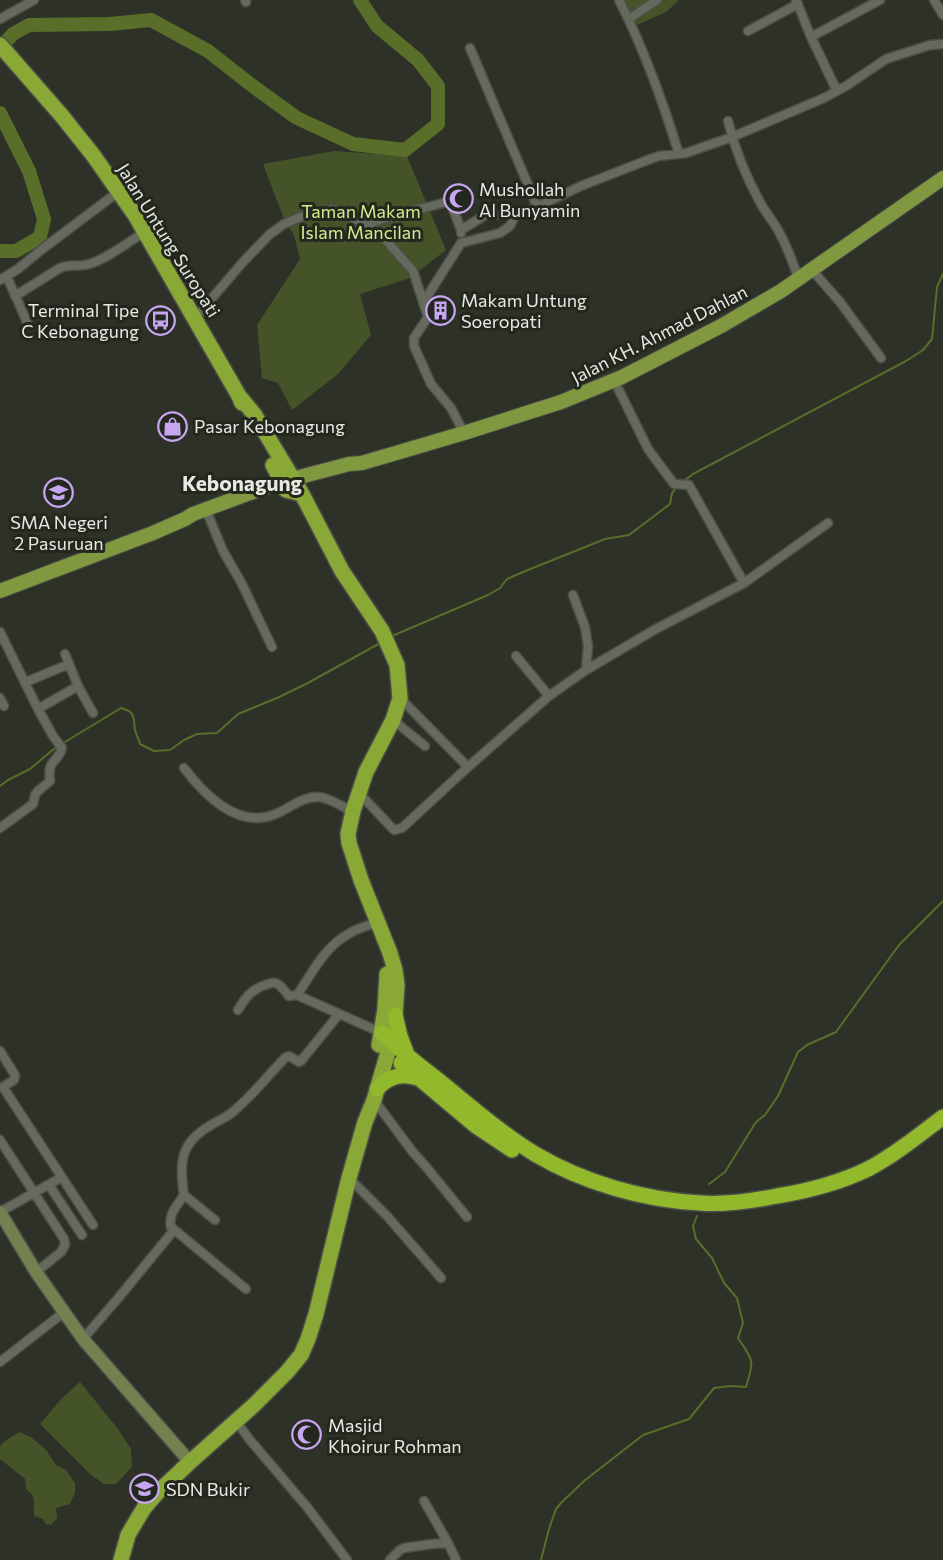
<svg xmlns="http://www.w3.org/2000/svg" width="943" height="1560" viewBox="0 0 943 1560" font-family="Commissioner,sans-serif">
  <style>
    .green { fill: #455329 }
    .lines { fill: none; stroke-linecap: round; stroke-linejoin: round }
    .stream { stroke: #596e28; stroke-width: 2 }
    .river { stroke: #596e28; stroke-width: 14 }
    .minor-casing { stroke: #4c4f46; stroke-width: 11 }
    .secondary-casing { stroke: #4c4f46; stroke-width: 15 }
    .primary-casing { stroke: #4c4f46; stroke-width: 16 }
    .trunk-casing { stroke: #4c4f46; stroke-width: 18 }
    .motorway-casing { stroke: #4c4f46; stroke-width: 18 }
    .minor { stroke: #65695e; stroke-width: 8 }
    .secondary { stroke: #72814f; stroke-width: 12 }
    .primary { stroke: #80983f; stroke-width: 14 }
    .trunk { stroke: #89a835; stroke-width: 15 }
    .motorway { stroke: #92b82b; stroke-width: 15 }
    .labels { text-anchor: middle; dominant-baseline: central; stroke-width: 6; stroke-linejoin: round; paint-order: stroke }
    .poi-label { font-size: 18px; fill: #e7eae3; stroke: #23271d; text-anchor: start }
    .park-label { font-size: 18px; fill: #cfef8d; stroke: #23271d }
    .street-label { font-size: 18px; fill: #e7eae3; stroke: #23271d }
    .quarter-label { font-size: 21px; font-weight: bold; fill: #e7eae3; stroke: #23271d }
  </style>
  <rect width="100%" height="100%" fill="#2d3127"/>
  <!-- green -->
  <path class="green" d="M623,0H679L666,12L637,25Z
    M334,151L407,156L446,250L410,278L360,294L371,335L338,374L292,410L278,383L262,378L257,325L300,259L294,235L284,219L263,164Z
    M80,1382L118,1429L131,1449L132,1467L116,1484H104L90,1474L40,1424L61,1399Z
    M19,1432L31,1437L46,1450L56,1465L66,1470L75,1483V1493L70,1504L56,1508L57,1518L51,1525L46,1524L43,1519L34,1516C33,1503 37,1497 26,1489L25,1479L0,1459V1446L5,1441Z"/>
  <g class="lines">
    <!-- stream -->
    <path class="stream" d="M684,481L693,474L906,361L923,350L932,339L937,287L943,274
      M392,636L488,595L500,588L507,579L523,572L605,539L629,535L670,504L672,493L677,487
      M0,786L8,780L30,769L55,748L121,708C136,712 133,717 135,730C136,735 139,739 140,744L154,751L170,750L184,740L197,734L217,733L238,714L277,698L306,684L382,642
      M709,1184L725,1172L756,1122L765,1115L778,1096L798,1052L807,1045L836,1032L899,945L943,901
      M541,1560L549,1529L556,1509L561,1503L584,1481L643,1435L689,1419L714,1388L731,1386L746,1387C755,1359 753,1361 738,1338L743,1323L737,1298L724,1283L712,1258L696,1239L693,1226L697,1216"/>
    <!-- river -->
    <path class="river" d="M0,48L13,34L29,25L110,24L151,20L208,51L254,87L297,118L353,144L405,150L438,124V86L418,60L377,26L360,0
      M0,113L29,171L44,219L40,237L16,251H0"/>
    <defs>
      <path id="minor" d="M245,0L246,2
        M619,0C644,49 663,102 679,154
        M796,0L811,37L837,91
        M934,0L943,15
        M0,19L34,0
        M629,19L657,0
        M748,31L798,4
        M811,37L880,0
        M470,48L537,206
        M728,121C735,149 747,179 761,204C767,215 776,224 781,236C789,250 793,265 799,279
        M364,225L409,211L424,208L450,201L461,230V233
        M461,230L487,214L515,215L522,214L581,186L645,161L659,156L686,153L732,137L824,98L846,86L886,59L930,45L943,44
        M812,270L840,302L881,358
        M7,277L27,322
        M0,280L18,269L41,250L118,192
        M15,296L60,268C69,264 79,267 89,264C107,259 128,242 145,232
        M423,303L461,243L500,233L510,226L515,215
        M195,318L243,262L270,234L284,224L300,217L331,209L352,217L385,239L413,271L428,317L414,338V346L431,384L451,408L464,433
        M614,380L648,449L674,484L689,485L744,583
        M209,517L223,551L241,582L272,647
        M0,632L38,709L53,736L62,748C58,764 47,757 50,781L38,791L35,795L33,804L0,828
        M65,654L78,686L93,713
        M586,670L654,630L744,583L828,523
        M26,682L69,664
        M549,696L586,670L588,646L585,627L573,595
        M0,698L4,706
        M400,698L468,767
        M38,709L78,686
        M393,720L425,746
        M184,768C206,797 241,832 280,812C292,806 305,796 319,797C330,798 342,807 353,811
        M359,793L394,830L402,828L468,767L549,696L516,656
        M297,995C313,972 324,947 350,933C358,928 368,926 377,922
        M238,1010C245,998 252,989 265,985C268,984 272,982 275,983C281,984 285,992 289,996L297,995L382,1033
        M0,1051L15,1075L14,1080L3,1087L93,1225
        M374,1100L412,1151L427,1168L467,1217
        M0,1140L64,1239L65,1245L61,1252L36,1272
        M349,1178L387,1216L441,1278
        M49,1185L82,1235
        M184,1195C177,1206 168,1214 171,1227L246,1289
        M0,1212L62,1177
        M215,1220L184,1195C179,1162 180,1143 211,1125C219,1120 228,1117 235,1110C253,1095 269,1074 286,1057L289,1056L299,1062L301,1061L339,1014
        M83,1339L120,1296L174,1230
        M0,1362L63,1313
        M236,1421L250,1440L307,1507L347,1560
        M424,1501L448,1543
        M390,1560L400,1550L404,1548L432,1544L448,1543L456,1560"/>
      <path id="secondary" d="M0,1212L36,1272L83,1339L190,1462"/>
      <path id="primary" d="M0,591L153,533L185,519L193,514L250,493L292,479L349,464L362,463L464,433L561,402L622,377L721,326L781,291L943,178"/>
      <path id="trunk" d="M0,45L62,116L93,155L135,215L239,396L242,403
        M273,465L286,490L302,494
        M379,1045L385,1009L387,974
        M121,1560L128,1535L144,1508L156,1494L190,1462L254,1405L287,1372L301,1355L308,1339L316,1314L349,1178L365,1122L374,1100L388,1052L395,1015L397,985L395,970L390,953L361,880L349,843L348,834L353,811L366,772L393,720L400,698L397,665L382,631L342,571L302,494L254,414L239,396"/>
      <path id="motorway" d="M395,1015L400,1036L406,1052
        M382,1033C402,1053 426,1070 448,1088C476,1111 504,1135 535,1154C584,1183 644,1200 700,1203C725,1205 752,1201 777,1196C808,1191 839,1183 868,1169C895,1155 919,1135 943,1117
        M401,1063L476,1126L512,1150
        M377,1089C389,1076 401,1073 418,1078"/>
    </defs>
    <!-- minor casing -->
    <use href="#minor" class="minor-casing"/>
    <!-- secondary casing -->
    <use href="#secondary" class="secondary-casing"/>
    <!-- primary casing -->
    <use href="#primary" class="primary-casing"/>
    <!-- trunk casing -->
    <use href="#trunk" class="trunk-casing"/>
    <!-- motorway casing -->
    <use href="#motorway" class="motorway-casing"/>
    <!-- minor -->
    <use href="#minor" class="minor"/>
    <!-- secondary -->
    <use href="#secondary" class="secondary"/>
    <!-- primary -->
    <use href="#primary" class="primary"/>
    <!-- trunk -->
    <use href="#trunk" class="trunk"/>
    <!-- motorway -->
    <use href="#motorway" class="motorway"/>
  </g>
  <!-- icons -->
  <defs>
    <symbol id="mosque-ring" viewBox="-11 -11 22 22"><circle r="9.5" fill="#23271d" stroke="#c6a6f0" stroke-width="1.5"/><path d="M3.5-4.9A6 6 0 1 0 3.5 4.9A5 5 0 1 1 3.5-4.9Z" fill="#c6a6f0"/></symbol>
    <symbol id="building-ring" viewBox="-11 -11 22 22"><circle r="9.5" fill="#23271d" stroke="#c6a6f0" stroke-width="1.5"/><path d="M-4-6H4V6H1V3H-1V6H-4ZM-2.5-4.3h1.7v1.8h-1.7ZM.8-4.3h1.7v1.8H.8ZM-2.5-1h1.7V.8h-1.7ZM.8-1h1.7V.8H.8Z" fill="#c6a6f0"/></symbol>
    <symbol id="bus-ring" viewBox="-11 -11 22 22"><circle r="9.5" fill="#23271d" stroke="#c6a6f0" stroke-width="1.5"/><path d="M-5-6H5V4H4V6H2V4H-2V6H-4V4H-5ZM-3.5-4V0h7V-4ZM-3.5 1.2v1.5H-2V1.2ZM2 1.2v1.5H3.5V1.2Z" fill="#c6a6f0"/></symbol>
    <symbol id="shop-ring" viewBox="-11 -11 22 22"><circle r="9.5" fill="#23271d" stroke="#c6a6f0" stroke-width="1.5"/><path d="M-5-2.5h2.3a2.7 3.5 0 0 1 5.4 0H5L5.5 6h-11ZM-1.5-2.5h3a1.5 2.3 0 0 0-3 0Z" fill="#c6a6f0"/></symbol>
    <symbol id="university-ring" viewBox="-11 -11 22 22"><circle r="9.5" fill="#23271d" stroke="#c6a6f0" stroke-width="1.5"/><path d="M0-5L7-2L0 1L-7-2ZM-4 1L0 2.5L4 1V4Q0 6-4 4Z" fill="#c6a6f0"/></symbol>
    <symbol id="school-ring" viewBox="-11 -11 22 22"><circle r="9.5" fill="#23271d" stroke="#c6a6f0" stroke-width="1.5"/><path d="M0-5L7-2L0 1L-7-2ZM-4 1L0 2.5L4 1V4Q0 6-4 4Z" fill="#c6a6f0"/></symbol>
  </defs>
  <g fill-rule="evenodd">
    <use href="#mosque-ring" x="442" y="182" width="33" height="33"/>
    <use href="#building-ring" x="424" y="294" width="33" height="33"/>
    <use href="#bus-ring" x="144" y="304" width="33" height="33"/>
    <use href="#shop-ring" x="156" y="410" width="33" height="33"/>
    <use href="#university-ring" x="42" y="476" width="33" height="33"/>
    <use href="#mosque-ring" x="290" y="1418" width="33" height="33"/>
    <use href="#school-ring" x="128" y="1472" width="33" height="33"/>
  </g>
  <g class="labels">
    <!-- poi labels -->
    <g class="poi-label">
      <text x="479" y="189">Mushollah<tspan x="479" dy="21">Al Bunyamin</tspan></text>
      <text x="461" y="300">Makam Untung<tspan x="461" dy="21">Soeropati</tspan></text>
      <text x="139" y="310" text-anchor="end">Terminal Tipe<tspan x="139" dy="21">C Kebonagung</tspan></text>
      <text x="194" y="426">Pasar Kebonagung</text>
      <text x="59" y="522" text-anchor="middle">SMA Negeri<tspan x="59" dy="21">2 Pasuruan</tspan></text>
      <text x="328" y="1425">Masjid<tspan x="328" dy="21">Khoirur Rohman</tspan></text>
      <text x="166" y="1489">SDN Bukir</text>
    </g>
    <!-- park labels -->
    <g class="park-label">
      <text x="361" y="211">Taman Makam<tspan x="361" dy="21">Islam Mancilan</tspan></text>
    </g>
    <!-- street labels -->
    <g class="street-label">
      <text transform="translate(169 240) rotate(58)">Jalan Untung Suropati</text>
      <text transform="translate(659 334) rotate(-27)">Jalan KH. Ahmad Dahlan</text>
    </g>
    <!-- quarter labels -->
    <g class="quarter-label">
      <text x="242" y="482">Kebonagung</text>
    </g>
  </g>
</svg>
